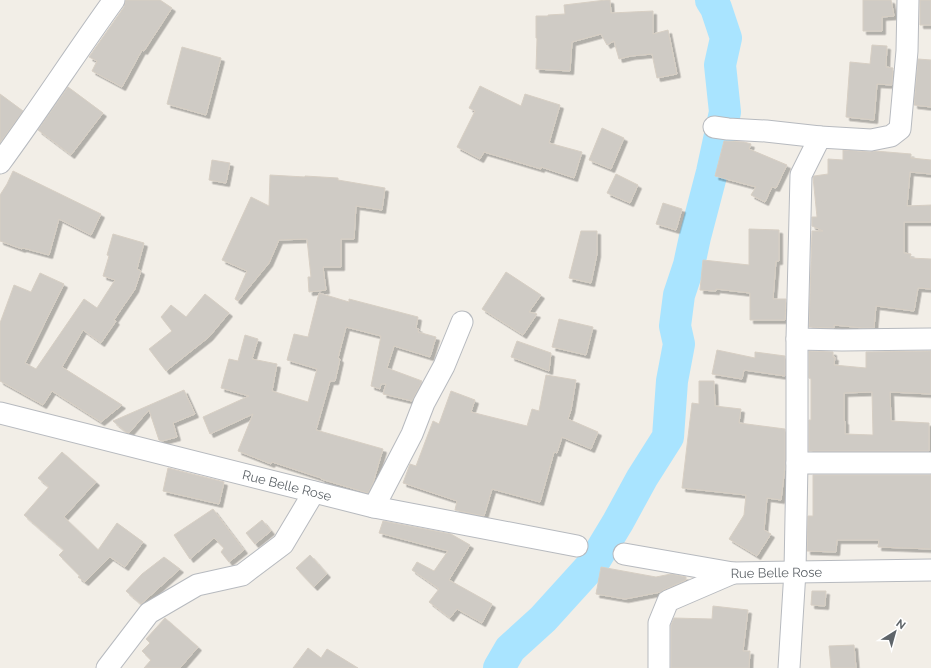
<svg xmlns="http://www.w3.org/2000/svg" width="931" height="668" viewBox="0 0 931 668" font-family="Raleway,sans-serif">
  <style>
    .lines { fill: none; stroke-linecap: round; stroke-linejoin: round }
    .river { stroke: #a9e4ff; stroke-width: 32 }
    .building { fill: #cfcbc5; stroke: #d7cfc4; fill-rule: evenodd; filter: url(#shadow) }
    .minor-casing { stroke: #b7babf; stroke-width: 23 }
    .minor { stroke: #fff; stroke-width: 21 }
    .labels { text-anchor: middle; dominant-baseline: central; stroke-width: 3.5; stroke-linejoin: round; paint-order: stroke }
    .street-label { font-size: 13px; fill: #5e6469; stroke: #fff }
  </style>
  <defs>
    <filter id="shadow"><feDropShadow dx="3.5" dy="3.5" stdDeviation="0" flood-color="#0004"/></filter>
  </defs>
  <rect width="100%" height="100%" fill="#f2eee7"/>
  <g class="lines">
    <!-- river -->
    <path class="river" d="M499,668L510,649L543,619L592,565L618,522L642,478L668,437L672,381L679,344L675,326L679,295L689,265L695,237L712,172L725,112L720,65L726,38L716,8L711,0"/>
  </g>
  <!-- building -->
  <path class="building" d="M126,0H160L172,8L144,51L142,50L122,87L92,71L97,61L89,57L124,7Z
    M606,0H610L611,13L653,11V34L668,30L677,74L657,78L652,54L631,56L619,59L614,41L607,45L601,34L572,42L570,71L536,69L537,38H536V16H548V15L565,14L564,5Z
    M863,0H891L894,16L882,17V31H863Z
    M920,0H931V25H920Z
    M872,45L887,46L886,67L893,68L892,85L877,84L874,120L846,117L850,62L870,64Z
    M182,47L221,58L206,115L167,104Z
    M918,59L931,60V107L914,105Z
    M480,86L521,106L525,94L560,105L549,143L582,152L574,178L541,167V169L484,152L480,159L457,147L475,111L469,108Z
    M68,87L103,113L71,155L38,130Z
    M0,94L23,111L0,143Z
    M602,128L624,138L611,169L589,160Z
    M724,141L744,142L751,144L749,149L787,165L776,188L772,187L765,202L751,195L756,187L715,176Z
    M843,150L870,152L875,151L911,154V158L931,160V174L910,172L907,206L931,205V222H904V253L911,254L910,258L931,259V289L918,288L914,311L876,306L874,328H863L834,325V328L809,327L812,231H823L812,226V217H817L813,177L814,176L828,174V159L843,160Z
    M212,160L230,163L226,183L209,180Z
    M13,171L101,214L91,235L59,219L49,255L23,248L22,249L0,241V195L7,184Z
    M616,174L638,185L630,203L607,193Z
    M270,175L305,177V176L338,178V180L385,188L382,210L356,206L354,239H341V267H323L326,290L309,292L308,277H311L307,239L279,240L269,263L238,301L235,299L247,271L222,260L251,197L269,206Z
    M663,203L682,209L676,230L656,224Z
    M749,229L779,230V261H776L773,299H786L785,320H750V293L716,289V291L700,290L703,260L749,265Z
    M581,231H597V254L591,283L569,278Z
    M113,234L144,243L137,269L141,271L135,289L114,320L116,321L101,343L83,330L62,367L122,405L101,422L52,391L43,405L0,381V323L14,285L31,292L40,273L64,284L25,363L36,369L84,299L97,308L115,280L103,276L109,256L107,255Z
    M506,272L541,295L529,312L537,314L523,335L482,309Z
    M319,293L349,302V299L418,317L416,328L419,329L418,332L436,337L430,357L394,346L387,368L422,381L412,401L383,394L386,384H381L380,389L371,386L381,336L346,327L338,358L340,359L335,381H330L316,430L383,449L373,483L368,493L321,479V478L272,462L271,464L238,451L253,414L210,434L203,417L249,396L221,388L229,359L238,361L245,335L258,339L252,359L277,364L272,391L308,402L317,369L287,360L294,334L308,337Z
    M205,294L229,313L209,337L166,371L149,349L172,331L161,317L171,305L186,317Z
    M559,319L593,327L586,355L552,347Z
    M517,341L551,353L549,371L511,357Z
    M717,350L755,358V352L785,356V376L744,370L742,379L712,374Z
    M809,351L833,352V357H835L834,365L866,368V352L931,351V394L890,392L891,421L929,423V451H809V420H811V379L809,378ZM872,392L873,435L845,434V421H844V393Z
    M546,375L576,380L571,410L568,419L598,432L591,449L562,437L557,453L554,452L540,502L492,489L484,516L455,510L457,501L403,483L410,464L416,466L433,421L439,424L451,391L475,400L471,412L527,426L532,409L539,411Z
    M699,381H714L715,406L741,409L739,423L785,429V467L781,500L767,498L764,530L771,534L757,556L729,539L744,515L746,495L682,488L692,403L699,404Z
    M184,390L195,414L173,423L177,437L162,441L159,440L149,410L129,433L126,432L113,421Z
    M62,452L96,482L64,517L98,550L117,523L143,542L125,567L110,557L85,582L78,577L80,576L59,555L64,550L24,515L49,487L38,478Z
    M168,468L224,482L219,504L163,491Z
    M813,475H931V549L878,547L879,540H837L836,552L807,551L808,516H813Z
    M213,509L244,550L229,562L221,552L224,548L214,538L190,559L174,535Z
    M262,520L271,531L255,544L246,533Z
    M383,521L451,534L470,545L449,580L492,604L482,623L457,609L450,618L429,602L439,589L412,570L417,562L434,571L448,551L379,533Z
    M310,555L327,574L314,587L296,568Z
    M164,557L180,569L141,604L126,591L142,574Z
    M601,567L656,577L671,574L686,577V580L663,590L661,592L625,599L596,594Z
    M812,591H826L825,606L811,605Z
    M713,606L748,610L743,651H750L749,668H671V625L674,618L712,619Z
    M165,618L198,647L180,668H144L151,660L142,651L150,643L146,639Z
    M854,645L856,668H831L829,646Z
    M308,648L321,658L327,649L358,668H293Z"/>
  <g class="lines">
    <defs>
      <g id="minor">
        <path d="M714,127L728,129L766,131L820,137"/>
        <path d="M0,163C39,110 75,54 114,0"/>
        <path d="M797,339L842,340L931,339"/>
        <path id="s1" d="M0,413L374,507L577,546"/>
        <path d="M797,463H931"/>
        <path d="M374,507L412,434L424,403L444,366L462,322"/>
        <path id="s2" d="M624,554L733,573L931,570"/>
        <path d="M107,668L149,613L197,585L242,575L283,544L314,492"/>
        <path d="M659,668V623L668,601L733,573"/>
        <path d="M789,668L795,571L797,463V339L801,175L820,137L871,140L891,136L900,129L907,51L908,0"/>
      </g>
    </defs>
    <!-- minor casing -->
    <use href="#minor" class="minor-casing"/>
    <!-- minor -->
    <use href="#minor" class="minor"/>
  </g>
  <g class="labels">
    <!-- street labels -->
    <g class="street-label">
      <text stroke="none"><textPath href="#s1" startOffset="296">Rue Belle Rose</textPath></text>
      <text stroke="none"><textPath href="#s2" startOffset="154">Rue Belle Rose</textPath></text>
    </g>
  </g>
  <!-- north arrow -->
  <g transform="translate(895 632) rotate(37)" stroke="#ffffff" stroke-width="3" paint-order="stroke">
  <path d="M0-3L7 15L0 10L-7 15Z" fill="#5e6469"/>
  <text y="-6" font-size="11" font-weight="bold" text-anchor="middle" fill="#5e6469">N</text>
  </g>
</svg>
